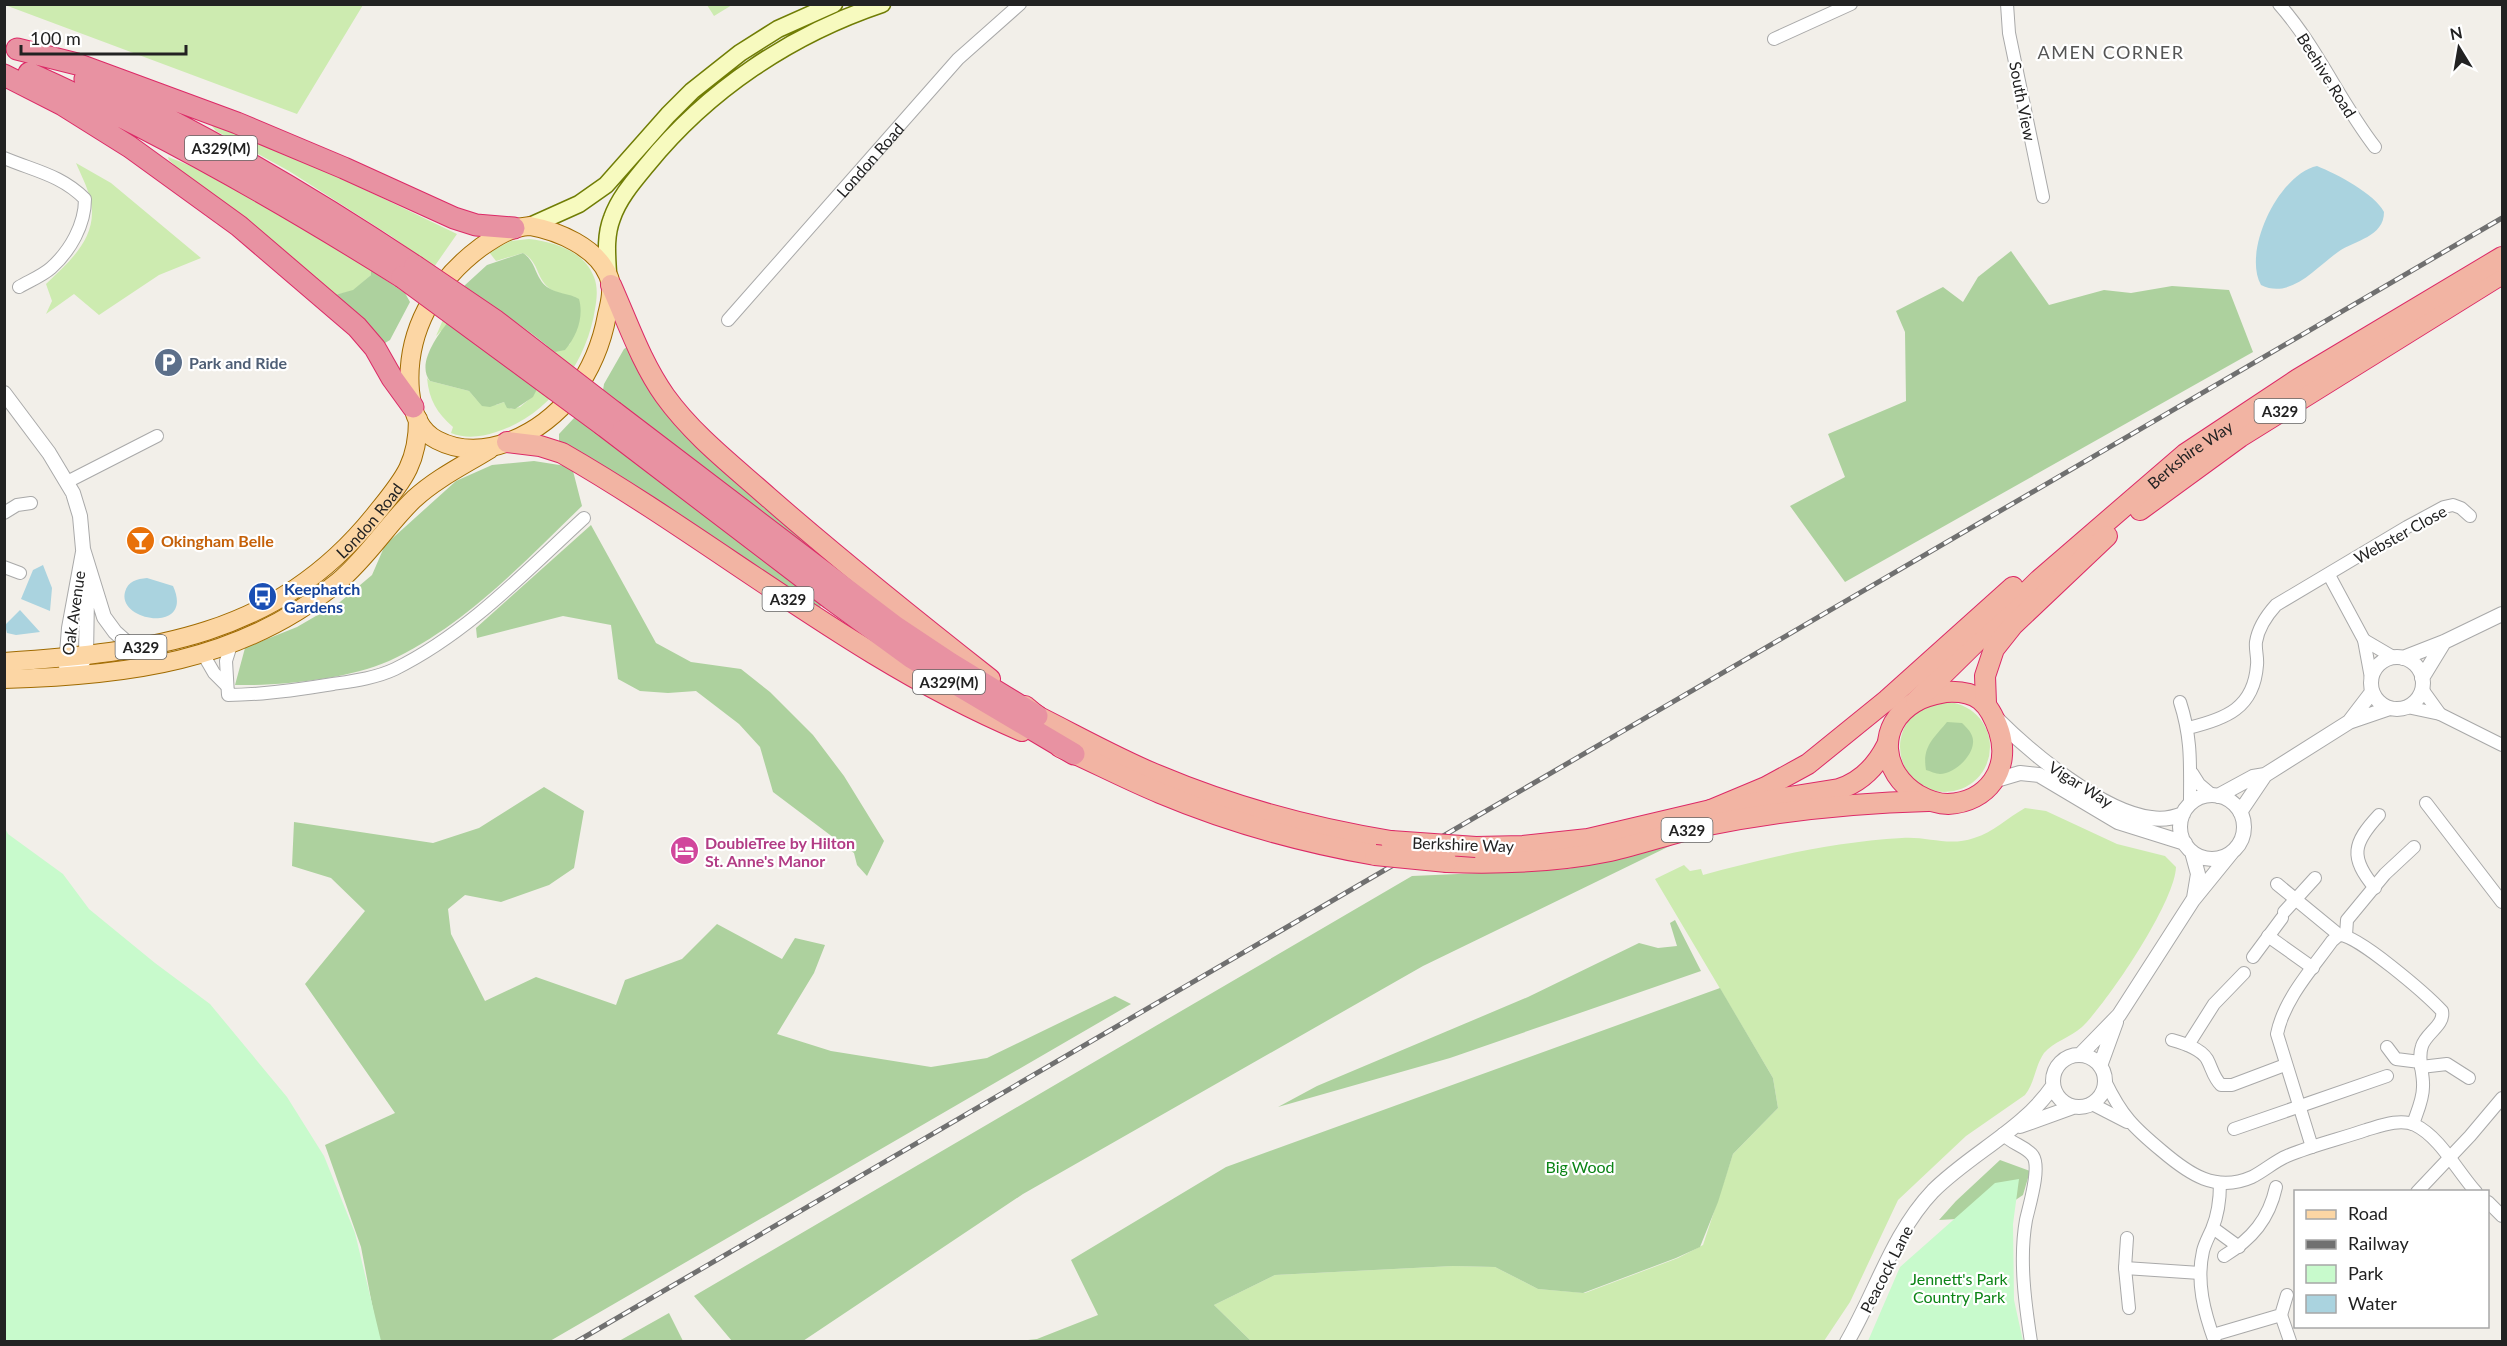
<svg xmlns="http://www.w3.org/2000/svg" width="2507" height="1346" viewBox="0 0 2507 1346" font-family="Lato,sans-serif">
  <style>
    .grass { fill: #cdebb0 }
    .forest { fill: #add19e }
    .park { fill: #c8facc }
    .water { fill: #aad3df }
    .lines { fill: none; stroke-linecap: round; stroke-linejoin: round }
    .minor-casing { stroke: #a9a9a9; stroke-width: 14 }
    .tertiary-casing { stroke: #a9a9a9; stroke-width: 16 }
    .secondary-casing { stroke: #707d05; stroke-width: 19 }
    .primary-casing { stroke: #a06b00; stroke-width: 20 }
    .trunk-casing { stroke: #dc2a67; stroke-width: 22 }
    .motorway-casing { stroke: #dc2a67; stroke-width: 23 }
    .minor { stroke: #fff; stroke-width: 12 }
    .tertiary { stroke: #fff; stroke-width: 14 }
    .secondary { stroke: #f7fabf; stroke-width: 16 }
    .primary { stroke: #fcd6a4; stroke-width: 18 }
    .trunk { stroke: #f2b4a3; stroke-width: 20 }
    .motorway { stroke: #e892a2; stroke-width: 21 }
    .rail-casing { stroke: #707070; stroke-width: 5 }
    .rail { stroke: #fff; stroke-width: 3; stroke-dasharray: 9; stroke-linecap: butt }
    .trunk-bridge-casing { stroke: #dc2a67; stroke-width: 22; stroke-linecap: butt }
    .motorway-bridge-casing { stroke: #dc2a67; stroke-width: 23; stroke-linecap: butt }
    .trunk-bridge { stroke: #f2b4a3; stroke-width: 20 }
    .motorway-bridge { stroke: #e892a2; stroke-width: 21 }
    .labels { text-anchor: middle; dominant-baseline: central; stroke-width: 4.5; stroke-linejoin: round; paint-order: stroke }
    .shield { fill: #fff; stroke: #646464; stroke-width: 1.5 }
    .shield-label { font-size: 15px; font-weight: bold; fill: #222 }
    .street-label { font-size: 16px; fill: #222; stroke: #fff }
    .service-label { font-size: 16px; font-weight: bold; fill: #4e5e75; stroke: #fff; text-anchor: start }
    .food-label { font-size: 16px; font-weight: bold; fill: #c56008; stroke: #fff; text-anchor: start }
    .transit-label { font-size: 16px; font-weight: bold; fill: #164399; stroke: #fff; text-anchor: start }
    .hotel-label { font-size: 16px; font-weight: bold; fill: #b23c85; stroke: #fff; text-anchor: start }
    .park-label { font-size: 16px; fill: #0c8416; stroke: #fff }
    .neighbourhood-label { font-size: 18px; letter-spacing: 1.5px; fill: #555; stroke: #fff }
  </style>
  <rect width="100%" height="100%" fill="#f2efe9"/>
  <!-- grass -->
  <path class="grass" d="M5,5L363,4V5L297,114Z
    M707,5H732L714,16Z
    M217,125L322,169L457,234L434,267L391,236L289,171L216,131L212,126Z
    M168,157C238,182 308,230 371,270V275L353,291L335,295L187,177L169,160Z
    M76,163L111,183L201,258L159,275L99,315L74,294L46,314L52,301L46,284C70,261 100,236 90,198C87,186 81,175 76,163Z
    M529,239C554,242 584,251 594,277C598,287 597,298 595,309C587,362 549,416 496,432C481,437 466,439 451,433L453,427C437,413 429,400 427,378L430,381L469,391L477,400L496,405L504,402L511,409L520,407L532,397L441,331L436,336L442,322L464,286L531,333L543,344L559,351L570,344L575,297C530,291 546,266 523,253L496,261L489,252L511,241Z
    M1900 747a45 45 0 1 1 90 0a45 45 0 1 1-90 0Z
    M2025,808L2046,811L2117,844L2165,856L2176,867C2175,902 2108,1002 2082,1027C2071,1037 2053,1042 2044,1053C2035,1066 2035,1082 2025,1095L1966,1136L1898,1200L1850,1302L1824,1341H1251L1214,1305L1275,1275L1453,1266L1495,1267L1538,1289L1585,1293L1678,1258L1703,1245L1733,1154L1778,1108L1773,1078L1655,879L1684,865L1690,871L1701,869L1703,875C1768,857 1834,842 1902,838C1927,836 1949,847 1974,838C1994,832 2007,818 2025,808Z"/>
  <!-- forest -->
  <path class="forest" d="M2011,251L2049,305L2104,290L2131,293L2172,286L2229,290L2253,352L1845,582L1790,506L1845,477L1828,434L1906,401L1905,332L1896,311L1943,287L1963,302L1978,277Z
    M523,253C536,261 535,278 547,287C557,294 569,293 579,299C584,317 577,336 565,350L555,352L531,333L464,286L487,265Z
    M371,270L405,293L410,302L390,340L385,343H380L335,295L353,290L371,275Z
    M448,322L537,389L533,397L515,409L507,408L504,402L490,407L482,406L469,391L430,381C416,364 438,335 448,322Z
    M627,347L640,376L672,419L817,551L810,549L605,394L603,390L604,384L624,349Z
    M575,417L820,603L821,606L819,608L559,442V434Z
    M534,461L572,467L582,506C523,563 465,626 389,661C348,679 281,686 235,685L245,648L297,627L340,602L372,575L385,545L456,481L492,465Z
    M591,525L656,643L691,662L741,669L770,692L813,735L844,776L884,841L867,876L857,865L854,853L773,792L760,747L739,724L696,691L668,693L640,691L618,679L611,625L563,616L477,638L476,628Z
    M1947,722L1962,723C1967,728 1974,734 1973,743C1972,757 1954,774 1940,774C1936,774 1930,771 1926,770C1922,747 1933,739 1947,722Z
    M544,787L584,811L574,868L549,885L501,902L465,895L448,909L451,934L485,1001L536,977L616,1005L625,980L682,959L717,924L782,959L795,938L825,945L814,973L777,1034L831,1051L931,1067L987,1058L1115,996L1131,1004L550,1341H379L361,1247L325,1145L395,1113L305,984L365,911L331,878L292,866L294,822L433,843L479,828Z
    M1678,842L1423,966L1023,1194L803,1341H732L694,1296L1412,876L1568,869Z
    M1675,920L1701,971L1450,1058L1278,1107L1317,1086L1528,997L1639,943L1658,948L1677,946L1670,923Z
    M1720,988L1773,1078L1778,1108L1733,1154L1718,1202L1700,1247L1676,1258L1583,1293L1538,1289L1495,1267L1453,1266L1275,1275L1214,1305L1251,1341H1019L1037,1339L1098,1315L1071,1260L1226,1167Z
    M2000,1160L2030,1171L2023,1195L1996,1213L1974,1218L1939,1220L1956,1201Z
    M669,1313L683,1341H619Z"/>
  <!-- park -->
  <path class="park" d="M4,826L8,834L63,874L89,909L155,963L210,1004L287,1097L324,1156L355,1233L381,1341H5Z
    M2019,1179L2013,1224L2014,1300L2023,1341H1868L1900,1267L1995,1183Z"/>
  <!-- water -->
  <path class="water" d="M2317,166C2337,174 2375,194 2384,212C2384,237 2355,240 2338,252C2316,267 2291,300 2261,285C2242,251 2279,174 2317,166Z
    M43,565L52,588L50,611L21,599L33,570Z
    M147,578L173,586C195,634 117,622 125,592C128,581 137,579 147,578Z
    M20,610L40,632L16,635L7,633L5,625Z"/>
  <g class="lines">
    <defs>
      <g id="minor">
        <path d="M2007,4L2009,33L2043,197"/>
        <path d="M2279,4C2317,47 2340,102 2375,147"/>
        <path d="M1774,39L1851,4"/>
        <path d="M4,158C35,171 61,175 85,199C85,225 70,251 51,268C42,276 29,281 19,287"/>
        <path id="s1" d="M728,320L958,59L1020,4"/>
        <path d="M67,482L157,436"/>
        <path d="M4,513L17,505L31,503"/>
        <path d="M4,567L20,573"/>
        <path d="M2329,575L2364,640L2371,678"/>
        <path d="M2364,640L2393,657"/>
        <path d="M231,645L226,661L228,695C263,695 297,690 333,684C353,681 376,678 395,669C468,633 525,572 584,518"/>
        <path d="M203,654L214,673L226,685"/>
        <path d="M2422,689L2440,714"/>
        <path d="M2180,702C2192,739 2190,765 2190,803"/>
        <path d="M2407,707L2440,714L2502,745"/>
        <path d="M2188,728C2226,719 2254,708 2257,665C2258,658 2255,649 2256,642C2258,629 2267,615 2276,605L2407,527L2444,507L2453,505L2461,508L2470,516"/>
        <path d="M2192,773L2199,784L2212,795"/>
        <path d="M2426,803L2502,902"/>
        <path d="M2277,884L2339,935"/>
        <path d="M2375,888C2349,857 2353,843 2379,815"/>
        <path d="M2284,912L2315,878"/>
        <path d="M2346,935L2347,920L2385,874L2414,847"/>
        <path d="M2268,936L2313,968"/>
        <path d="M2253,957L2282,918"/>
        <path d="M2172,1040C2183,1043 2200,1048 2207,1059C2212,1068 2213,1077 2221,1085H2232L2285,1065"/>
        <path d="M2188,1045L2214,1004L2244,973"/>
        <path d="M2387,1047L2396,1059L2420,1062"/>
        <path d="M2421,1067L2447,1064L2469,1078"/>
        <path d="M2105,1081C2122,1116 2133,1127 2162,1151C2189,1174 2216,1193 2252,1177C2264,1171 2275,1161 2287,1156C2313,1145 2340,1139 2366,1130C2380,1126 2400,1118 2415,1125C2440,1137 2457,1171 2476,1192"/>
        <path d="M2092,1104L2127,1122"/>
        <path d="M2234,1129L2387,1076"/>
        <path d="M2003,1134C2011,1144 2026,1146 2033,1156C2041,1168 2029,1206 2026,1220C2019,1259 2025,1303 2031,1342"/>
        <path d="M2312,1147L2277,1034C2284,999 2312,969 2332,941L2339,935C2357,934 2427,995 2442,1011C2445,1025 2426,1033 2422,1046C2417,1060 2424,1073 2423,1087C2423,1100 2417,1112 2413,1124"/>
        <path d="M2417,1192L2470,1136L2502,1098"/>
        <path d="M2488,1202L2502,1216"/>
        <path d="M2213,1228L2239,1247"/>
        <path d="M2127,1238L2125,1268L2129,1308"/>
        <path d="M2224,1256C2252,1239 2269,1219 2276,1187"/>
        <path d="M2125,1268L2200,1273"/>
        <path d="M2281,1315L2290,1341"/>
        <path d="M2213,1335L2281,1315L2287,1295"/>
        <path d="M2215,1342C2204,1312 2196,1282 2203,1251C2205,1243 2209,1236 2212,1229C2218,1215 2220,1199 2220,1183"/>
      </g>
      <path id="tertiary" d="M4,393L49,453L73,493L80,516L83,549L104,617L115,632L134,649
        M2371 683a26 26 0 1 1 52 0a26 26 0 1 1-52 0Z
        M2403,658L2444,642L2502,614
        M66,666L69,628L83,552
        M67,677L80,667L86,656L87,596L91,579
        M2422,678L2444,642
        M1996,718C2031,753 2102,812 2151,818C2163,820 2173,818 2183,814
        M2349,722L2390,708
        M1993,781L2020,773L2039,775L2118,822L2185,843
        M2180 827a32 32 0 1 1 64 0a32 32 0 1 1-64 0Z
        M2218,796L2253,777L2265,775L2349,722L2372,692
        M2240,812L2265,775
        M2192,852L2198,874L2194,898
        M2053 1081a26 26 0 1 1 52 0a26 26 0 1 1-52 0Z
        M2080,1055L2119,1015L2193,900L2232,852
        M2100,1066L2116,1022
        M2020,1126L2073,1107
        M1847,1342C1876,1292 1893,1233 1933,1191C1971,1153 2023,1130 2053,1086"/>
      <path id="secondary" d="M530,226L579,204L606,185L668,115L692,91L740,53L778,29L834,4
        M608,273C607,255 605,236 612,218C619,198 633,182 647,165C708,90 790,35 882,4"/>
      <g id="primary">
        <path d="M530,226C558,231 596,247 608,275C614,287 610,303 607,315C602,343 590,371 573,394C543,432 485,465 437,440C419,431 412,410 410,391C405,332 435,281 481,247C497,236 511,227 530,226Z"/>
        <path id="s2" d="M4,662C151,652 276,637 374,516C402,481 418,465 418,419"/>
        <path d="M4,679C125,676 241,662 338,582C367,558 387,525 414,499C437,478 464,465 490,449"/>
      </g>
      <g id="trunk">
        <path d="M611,285C628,323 641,362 665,396C693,435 732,465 768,497C840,560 915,620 990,679"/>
        <path d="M507,442L540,446L562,453C717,542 856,661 1022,731"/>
        <path d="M2140,510L2240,437L2502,274"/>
        <path d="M1946,692C1977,690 1989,702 1999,731C2011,769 1988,802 1948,804C1936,804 1927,800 1918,795C1881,773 1876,725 1915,702C1924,696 1936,694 1946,692Z"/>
        <path id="s3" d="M1916,701L2039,580L2185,454L2298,379L2502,257"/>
        <path d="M1986,703L1985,676L1994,649L2013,625L2107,536"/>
        <path d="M1025,706L1037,716C1077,736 1116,758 1157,775C1233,807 1310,828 1391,841"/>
        <path d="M1060,747C1094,762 1126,779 1160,793C1229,822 1301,842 1375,855"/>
        <path d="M1711,810L1766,787L1808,764L1887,700L2013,587"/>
        <path d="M1476,847L1523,846L1588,839L1711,810L1839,789C1861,782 1877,765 1887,745"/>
        <path d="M1447,862C1502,864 1557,862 1610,851C1641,844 1672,833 1703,826C1777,811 1853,803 1928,801"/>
      </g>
      <path id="motorway" d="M17,49L77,64L237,123L344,168L454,218L476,225L514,228
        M29,73C159,131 281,201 402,277
        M4,75L63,105L130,147L239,226L357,327L375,348L392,378L413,407
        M85,79C200,131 310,196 415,266
        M614,412L896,627L950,663L1037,716
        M603,425L831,599L912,658L1074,754"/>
    </defs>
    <!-- minor casing -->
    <use href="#minor" class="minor-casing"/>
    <!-- tertiary casing -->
    <use href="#tertiary" class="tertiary-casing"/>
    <!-- secondary casing -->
    <use href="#secondary" class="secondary-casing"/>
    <!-- primary casing -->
    <use href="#primary" class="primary-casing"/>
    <!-- trunk casing -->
    <use href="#trunk" class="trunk-casing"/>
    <!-- motorway casing -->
    <use href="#motorway" class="motorway-casing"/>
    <!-- minor -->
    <use href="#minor" class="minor"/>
    <!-- tertiary -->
    <use href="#tertiary" class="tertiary"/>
    <!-- secondary -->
    <use href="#secondary" class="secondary"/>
    <!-- primary -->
    <use href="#primary" class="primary"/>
    <!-- trunk -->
    <use href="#trunk" class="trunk"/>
    <!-- motorway -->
    <use href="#motorway" class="motorway"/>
    <defs>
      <path id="rail" d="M576,1342L2502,218"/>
    </defs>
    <!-- rail casing -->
    <use href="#rail" class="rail-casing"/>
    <!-- rail -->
    <use href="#rail" class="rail"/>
    <defs>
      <path id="trunk-bridge" d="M1391,841L1476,847
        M1375,855L1447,862"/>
      <path id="motorway-bridge" d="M415,266L496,321L614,412
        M402,277L603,425"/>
    </defs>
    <!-- trunk-bridge casing -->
    <use href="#trunk-bridge" class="trunk-bridge-casing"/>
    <!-- motorway-bridge casing -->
    <use href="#motorway-bridge" class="motorway-bridge-casing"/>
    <!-- trunk-bridge -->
    <use href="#trunk-bridge" class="trunk-bridge"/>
    <!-- motorway-bridge -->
    <use href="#motorway-bridge" class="motorway-bridge"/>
  </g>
  <!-- icons -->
  <defs>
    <symbol id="parking-disc" viewBox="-11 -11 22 22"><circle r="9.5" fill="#5c6f8a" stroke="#fff"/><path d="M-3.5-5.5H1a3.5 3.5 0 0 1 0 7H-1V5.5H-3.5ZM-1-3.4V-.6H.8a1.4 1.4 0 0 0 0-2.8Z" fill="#fff"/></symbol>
    <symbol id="bar-disc" viewBox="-11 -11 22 22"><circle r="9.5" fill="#e8710a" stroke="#fff"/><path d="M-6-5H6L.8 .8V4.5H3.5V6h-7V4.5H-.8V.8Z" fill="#fff"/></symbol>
    <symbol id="bus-disc" viewBox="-11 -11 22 22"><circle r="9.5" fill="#1a4fb4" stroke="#fff"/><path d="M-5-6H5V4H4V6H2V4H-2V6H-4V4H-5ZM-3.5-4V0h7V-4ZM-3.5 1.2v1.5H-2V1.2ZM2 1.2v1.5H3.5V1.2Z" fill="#fff"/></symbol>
    <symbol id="hotel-disc" viewBox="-11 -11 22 22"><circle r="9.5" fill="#d1479c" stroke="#fff"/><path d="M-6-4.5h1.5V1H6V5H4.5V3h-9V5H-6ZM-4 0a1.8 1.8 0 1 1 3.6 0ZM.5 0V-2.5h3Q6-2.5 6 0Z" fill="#fff"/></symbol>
  </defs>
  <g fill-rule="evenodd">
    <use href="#parking-disc" x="152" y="346" width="33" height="33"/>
    <use href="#bar-disc" x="124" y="524" width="33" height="33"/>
    <use href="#bus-disc" x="246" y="580" width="33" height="33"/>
    <use href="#hotel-disc" x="668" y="834" width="33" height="33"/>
  </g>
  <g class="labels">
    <!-- shield labels -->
    <g class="shield">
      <rect x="185" y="136" width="72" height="24" rx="4.5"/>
      <rect x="2254.5" y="399" width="51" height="24" rx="4.5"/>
      <rect x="762.5" y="587" width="51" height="24" rx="4.5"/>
      <rect x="115.5" y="635" width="51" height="24" rx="4.5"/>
      <rect x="913" y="670" width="72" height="24" rx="4.5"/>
      <rect x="1661.5" y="818" width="51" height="24" rx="4.5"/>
    </g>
    <g class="shield-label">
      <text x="221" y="148">A329(M)</text>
      <text x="2280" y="411">A329</text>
      <text x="788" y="599">A329</text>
      <text x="141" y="647">A329</text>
      <text x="949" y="682">A329(M)</text>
      <text x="1687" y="830">A329</text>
    </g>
    <!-- street labels -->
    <g class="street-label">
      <text transform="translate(2327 75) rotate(58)">Beehive Road</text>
      <text transform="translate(2023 101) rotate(79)">South View</text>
      <text stroke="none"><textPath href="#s1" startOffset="214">London Road</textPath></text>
      <text stroke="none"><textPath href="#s3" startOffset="369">Berkshire Way</textPath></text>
      <text stroke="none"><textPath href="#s2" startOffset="405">London Road</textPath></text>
      <text transform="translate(2400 534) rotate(-29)">Webster Close</text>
      <text transform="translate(73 613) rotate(-82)">Oak Avenue</text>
      <text transform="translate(2081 784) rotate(32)">Vigar Way</text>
      <text transform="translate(1463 844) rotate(2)">Berkshire Way</text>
      <text transform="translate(1886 1269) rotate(-63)">Peacock Lane</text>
    </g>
    <!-- service labels -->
    <g class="service-label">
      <text x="189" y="362">Park and Ride</text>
    </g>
    <!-- food labels -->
    <g class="food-label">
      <text x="161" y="540">Okingham Belle</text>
    </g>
    <!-- transit labels -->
    <g class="transit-label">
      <text x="284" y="588">Keephatch<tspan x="284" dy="18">Gardens</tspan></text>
    </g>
    <!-- hotel labels -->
    <g class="hotel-label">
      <text x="705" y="842">DoubleTree by Hilton<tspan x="705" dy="18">St. Anne's Manor</tspan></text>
    </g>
    <!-- park labels -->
    <g class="park-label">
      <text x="1580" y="1166">Big Wood</text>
      <text x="1959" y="1278">Jennett's Park<tspan x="1959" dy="18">Country Park</tspan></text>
    </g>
    <!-- neighbourhood labels -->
    <g class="neighbourhood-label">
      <text x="2111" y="52">AMEN CORNER</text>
    </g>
  </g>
  <!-- border -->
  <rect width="2507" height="1346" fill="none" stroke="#222222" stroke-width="12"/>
  <!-- legend -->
  <rect x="2294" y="1190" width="195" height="138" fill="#ffffff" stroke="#a7a7a7" stroke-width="1.5"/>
  <rect x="2306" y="1210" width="30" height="9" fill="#fcd6a4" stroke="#a7a7a7" stroke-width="1.5"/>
  <text x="2348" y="1220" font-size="18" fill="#222222">Road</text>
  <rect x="2306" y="1240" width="30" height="9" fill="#707070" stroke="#a7a7a7" stroke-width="1.5"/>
  <text x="2348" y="1250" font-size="18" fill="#222222">Railway</text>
  <rect x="2306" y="1265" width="30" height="18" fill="#c8facc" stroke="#a7a7a7" stroke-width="1.5"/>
  <text x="2348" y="1280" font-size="18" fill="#222222">Park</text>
  <rect x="2306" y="1295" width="30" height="18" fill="#aad3df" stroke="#a7a7a7" stroke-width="1.5"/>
  <text x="2348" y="1310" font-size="18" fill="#222222">Water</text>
  <!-- north arrow -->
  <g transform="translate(2459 48) rotate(349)" stroke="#ffffff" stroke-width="4.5" paint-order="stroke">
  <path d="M0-4.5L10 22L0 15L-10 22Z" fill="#222222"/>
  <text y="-9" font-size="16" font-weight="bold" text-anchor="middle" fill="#222222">N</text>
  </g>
  <!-- scale -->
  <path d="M21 45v9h165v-9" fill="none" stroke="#222222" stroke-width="3"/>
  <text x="30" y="45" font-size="18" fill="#222222" stroke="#ffffff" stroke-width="4.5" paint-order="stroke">100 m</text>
</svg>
